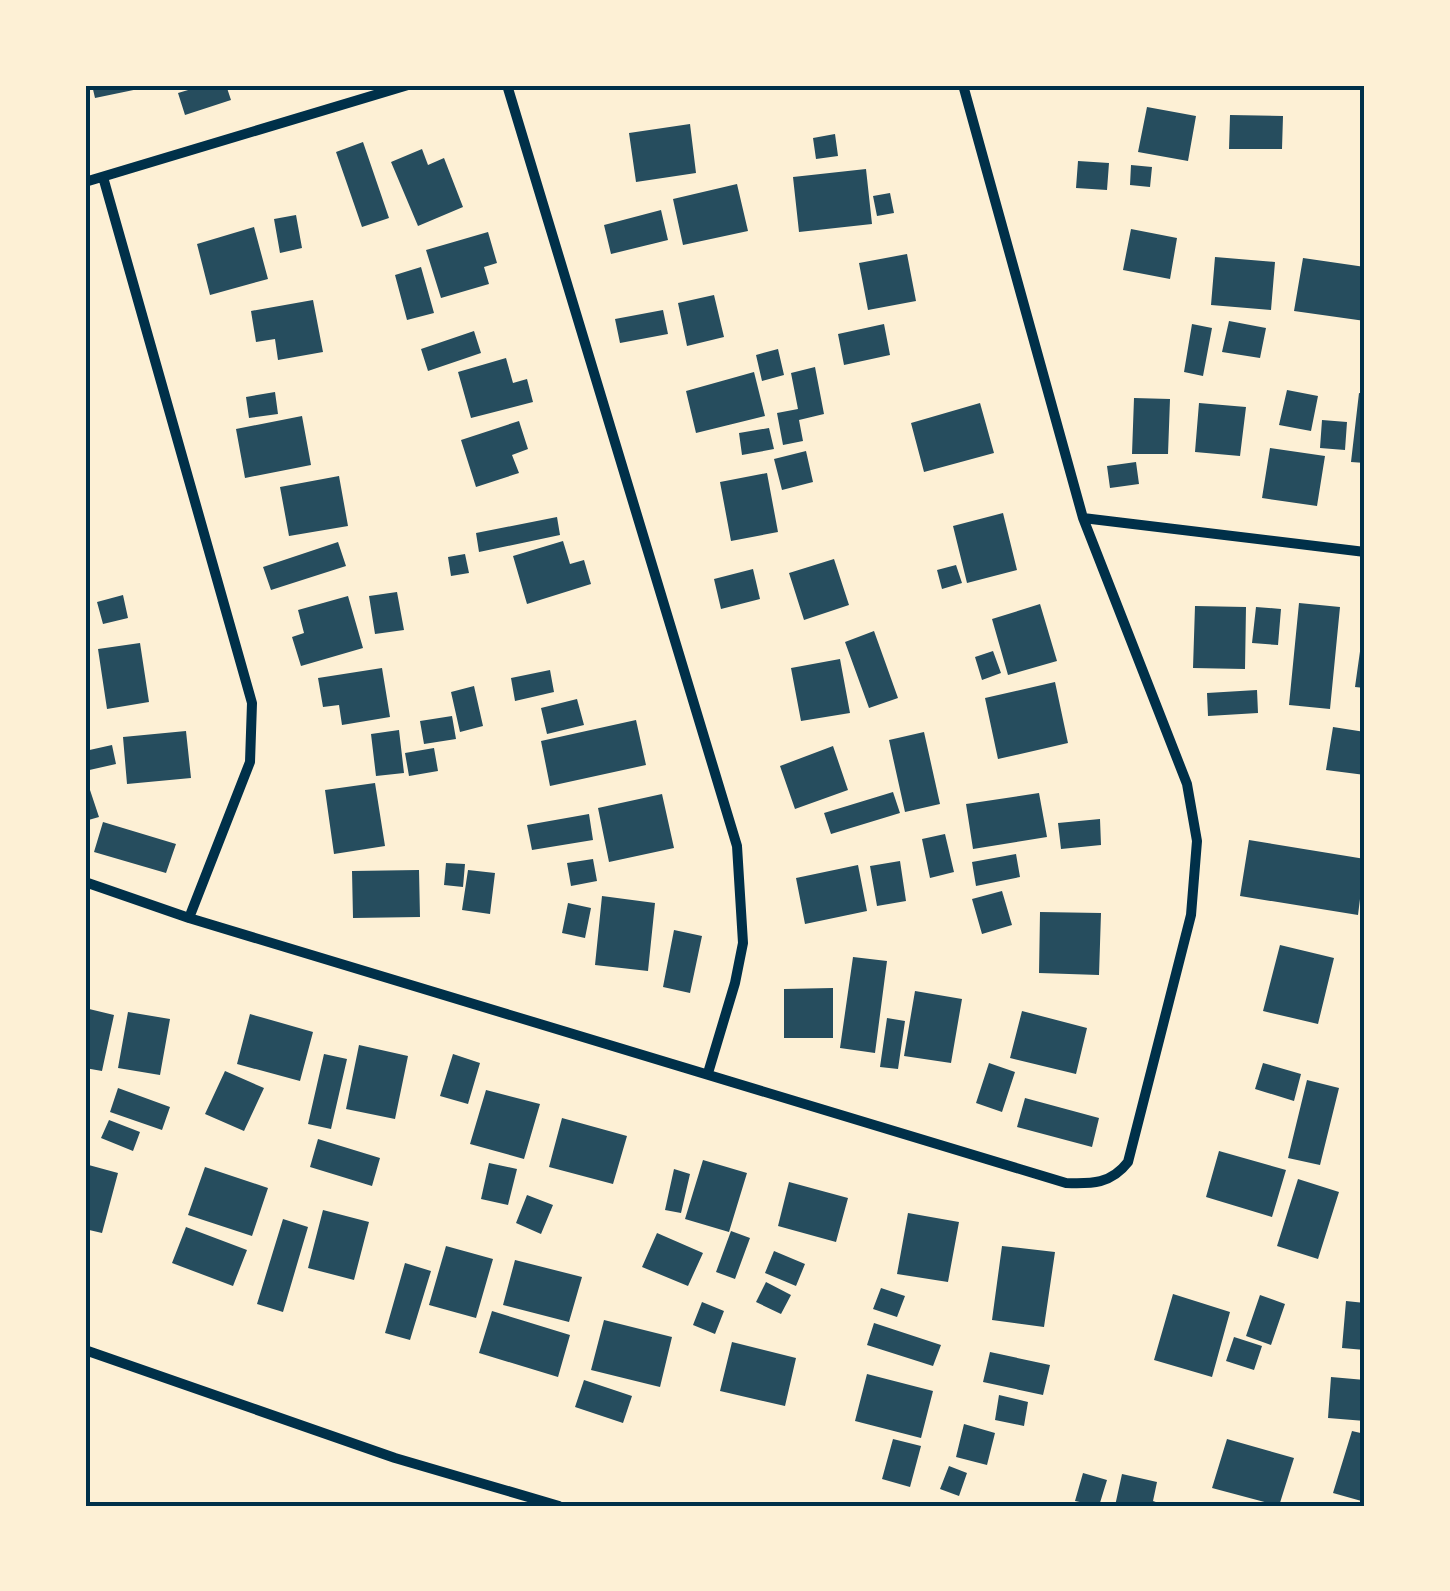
<svg xmlns="http://www.w3.org/2000/svg" width="1450" height="1591" viewBox="0 0 1450 1591" font-family="'PT Sans Narrow',sans-serif">
  <style>
    .building { fill: #264d5e }
    .lines { fill: none; stroke-linecap: round; stroke-linejoin: round }
    .minor { stroke: #003049; stroke-width: 10 }
    .neatline { fill: none; stroke: #003049; stroke-width: 4 }
  </style>
  <rect width="100%" height="100%" fill="#fdf0d5"/>
  <!-- building -->
  <path class="building" d="M92,85H147L148,87L95,98Z
    M205,85H226L231,100L185,115L178,93Z
    M1147,107L1196,116L1188,161L1138,152Z
    M1230,115L1283,116L1282,149H1229Z
    M690,124L696,173L636,182L629,133Z
    M835,134L838,156L816,159L813,138Z
    M363,142L389,218L362,227L336,152Z
    M422,149L428,165L444,158L463,207L418,226L391,162Z
    M1078,161L1109,163L1107,190L1076,188Z
    M1131,165L1152,167L1150,187L1130,185Z
    M866,169L872,224L799,232L793,177Z
    M737,184L748,231L683,245L673,199Z
    M890,193L894,213L877,216L873,196Z
    M661,210L668,240L611,254L604,225Z
    M296,215L302,248L280,253L274,219Z
    M254,227L268,279L210,295L197,244Z
    M1131,229L1177,238L1170,279L1123,270Z
    M488,232L497,263L484,267L489,284L441,298L426,250Z
    M907,254L916,301L868,310L859,263Z
    M1215,257L1275,262L1271,310L1211,305Z
    M1303,258L1365,267V321L1294,311Z
    M421,267L434,313L407,320L395,275Z
    M714,295L724,337L687,346L678,303Z
    M313,300L323,352L278,360L275,339L256,342L251,311Z
    M663,310L668,334L620,343L615,319Z
    M1229,321L1266,328L1260,358L1222,352Z
    M884,324L890,355L844,365L838,334Z
    M1192,324L1212,328L1203,376L1184,372Z
    M474,331L481,353L428,371L421,349Z
    M778,349L784,375L762,381L756,355Z
    M506,358L513,383L527,379L533,402L471,418L458,372Z
    M815,367L824,414L799,420L803,441L783,445L777,413L798,409L791,373Z
    M754,372L765,416L696,433L686,391Z
    M1287,390L1318,396L1311,431L1279,425Z
    M275,392L278,414L249,418L246,397Z
    M1359,393L1365,394V463L1351,462Z
    M1134,398L1170,399L1168,454H1132Z
    M980,403L994,453L924,472L911,423Z
    M1199,403L1246,407L1240,456L1195,452Z
    M302,416L311,465L245,478L236,429Z
    M1322,420L1347,422L1345,450L1320,448Z
    M519,421L528,449L512,455L519,473L476,487L461,440Z
    M769,428L774,449L742,455L739,433Z
    M1270,448L1325,456L1317,506L1262,498Z
    M806,451L813,482L782,490L774,459Z
    M1136,462L1139,484L1110,488L1107,466Z
    M767,473L778,532L731,541L720,482Z
    M339,476L348,526L289,536L280,487Z
    M1003,513L1017,570L967,583L953,526Z
    M557,517L560,535L479,552L476,533Z
    M563,541L570,564L584,560L591,584L527,604L513,556Z
    M338,542L346,566L271,590L263,567Z
    M465,554L469,573L451,576L448,557Z
    M834,559L849,605L804,620L789,573Z
    M956,565L962,583L942,589L937,570Z
    M753,569L760,599L721,609L714,579Z
    M397,592L404,630L375,634L369,596Z
    M123,595L128,618L103,624L97,602Z
    M348,596L363,648L301,666L292,637L304,633L298,610Z
    M1299,603L1340,607L1330,709L1289,705Z
    M1040,604L1057,661L1008,675L992,619Z
    M1195,606L1246,607L1245,669L1193,668Z
    M1256,607L1281,609L1278,645L1252,643Z
    M1363,630H1365V688L1355,687Z
    M874,631L898,698L869,708L845,642Z
    M140,643L149,702L107,709L98,649Z
    M993,651L1001,673L982,680L975,657Z
    M840,659L850,713L801,721L791,668Z
    M382,668L390,717L342,725L339,705L323,707L318,678Z
    M550,670L554,692L515,701L511,678Z
    M1055,682L1068,743L998,759L985,698Z
    M474,686L483,726L460,732L451,692Z
    M1257,690L1258,713L1208,716L1207,693Z
    M577,699L584,725L547,734L541,708Z
    M452,716L456,739L424,744L420,721Z
    M636,720L646,765L550,786L541,741Z
    M1333,727L1365,732V775L1326,770Z
    M399,730L404,773L376,776L371,734Z
    M186,731L191,778L127,784L123,737Z
    M924,732L940,804L905,812L889,740Z
    M112,745L116,764L85,771V751Z
    M833,746L848,790L795,809L780,766Z
    M434,748L438,771L409,776L405,753Z
    M85,775L99,817L85,821Z
    M375,783L385,846L334,854L325,790Z
    M893,792L900,813L831,834L824,813Z
    M1039,793L1047,837L973,849L966,804Z
    M662,794L674,848L609,862L598,808Z
    M589,814L593,840L532,850L527,825Z
    M1100,819L1101,845L1061,849L1058,823Z
    M103,822L176,844L166,873L94,852Z
    M945,834L954,872L930,878L922,839Z
    M1249,840L1365,859L1358,915L1240,896Z
    M1016,854L1020,877L976,886L972,862Z
    M593,859L597,881L571,886L567,863Z
    M900,861L906,901L877,906L870,866Z
    M446,863L465,864L463,887L444,885Z
    M858,865L867,911L805,924L796,878Z
    M419,870L420,917L353,918L352,871Z
    M468,870L495,873L490,914L462,910Z
    M1002,891L1012,925L982,934L972,899Z
    M602,896L655,903L648,971L595,965Z
    M568,903L591,908L585,938L562,933Z
    M1040,912L1101,913L1099,975L1039,973Z
    M674,930L702,936L690,993L663,987Z
    M1280,945L1334,958L1318,1024L1263,1011Z
    M853,957L887,961L875,1053L840,1048Z
    M833,988V1038H784V989Z
    M915,991L962,999L951,1063L904,1056Z
    M85,1008L114,1015L102,1071L85,1068Z
    M1022,1011L1087,1028L1076,1074L1010,1058Z
    M128,1012L170,1019L160,1075L118,1068Z
    M250,1014L313,1032L300,1081L237,1064Z
    M887,1018L905,1021L898,1069L880,1067Z
    M359,1045L408,1056L395,1119L346,1109Z
    M324,1054L347,1059L331,1129L308,1124Z
    M453,1054L480,1063L468,1104L440,1096Z
    M989,1063L1015,1072L1002,1112L976,1103Z
    M1263,1063L1301,1074L1294,1101L1255,1089Z
    M225,1071L264,1088L244,1131L205,1114Z
    M1307,1080L1339,1088L1320,1165L1288,1158Z
    M118,1088L170,1107L162,1130L110,1112Z
    M486,1090L540,1104L524,1159L470,1144Z
    M1025,1098L1099,1118L1092,1147L1017,1127Z
    M562,1118L627,1136L613,1184L549,1167Z
    M109,1120L140,1132L133,1151L101,1138Z
    M318,1139L380,1158L372,1186L310,1167Z
    M1219,1151L1286,1170L1272,1217L1206,1197Z
    M703,1160L747,1173L729,1232L685,1219Z
    M489,1163L517,1169L508,1205L481,1199Z
    M85,1164L118,1173L102,1233L85,1229Z
    M205,1167L268,1188L252,1236L188,1215Z
    M674,1169L690,1174L681,1213L665,1210Z
    M1298,1179L1339,1192L1318,1259L1277,1246Z
    M789,1182L848,1198L836,1242L778,1226Z
    M527,1195L553,1205L541,1234L516,1223Z
    M323,1210L369,1222L354,1280L308,1268Z
    M908,1213L959,1222L948,1282L897,1274Z
    M283,1219L308,1227L283,1312L257,1304Z
    M186,1227L247,1250L233,1286L172,1263Z
    M731,1231L750,1238L735,1279L716,1272Z
    M657,1233L703,1253L688,1286L642,1267Z
    M446,1246L493,1259L476,1318L429,1305Z
    M1002,1246L1055,1252L1044,1327L992,1320Z
    M774,1251L805,1264L796,1286L765,1273Z
    M515,1260L582,1277L569,1322L503,1305Z
    M405,1263L431,1271L410,1340L385,1333Z
    M766,1282L791,1295L781,1314L756,1302Z
    M881,1288L905,1296L897,1317L873,1309Z
    M1173,1294L1230,1312L1212,1377L1154,1360Z
    M1260,1295L1285,1304L1271,1345L1246,1336Z
    M1346,1301L1365,1303V1350L1342,1348Z
    M702,1302L724,1311L715,1334L693,1325Z
    M492,1311L570,1335L558,1377L479,1353Z
    M604,1320L672,1337L660,1387L591,1370Z
    M874,1323L941,1345L933,1366L867,1345Z
    M1234,1337L1262,1346L1254,1370L1226,1361Z
    M732,1342L796,1358L785,1406L720,1391Z
    M990,1352L1050,1365L1043,1395L983,1382Z
    M867,1374L933,1391L921,1438L855,1421Z
    M1331,1377L1365,1380V1421L1328,1418Z
    M584,1380L632,1396L623,1423L575,1407Z
    M999,1395L1028,1402L1024,1426L995,1420Z
    M964,1424L995,1433L987,1465L956,1457Z
    M1352,1431L1365,1434V1502L1333,1493Z
    M893,1439L921,1446L910,1487L882,1479Z
    M1227,1439L1294,1458L1279,1506L1212,1488Z
    M949,1466L967,1473L959,1496L940,1489Z
    M1083,1473L1107,1480L1099,1506L1075,1501Z
    M1122,1474L1157,1482L1153,1501L1167,1506H1115Z"/>
  <g class="lines">
    <!-- minor -->
    <path class="minor" d="M507,85L737,846L743,943L735,983L708,1073
      M103,177L252,703L250,762L189,918
      M85,182L408,85
      M1083,518L1365,552
      M85,882L189,918L1066,1183C1092,1184 1111,1184 1128,1162L1191,915L1197,841L1187,784L1083,518L963,85
      M85,1350L395,1458L559,1506"/>
  </g>
  <!-- border -->
  <rect width="1450" height="1591" fill="none" stroke="#fdf0d5" stroke-width="175"/>
  <rect x="88" y="88" width="1274" height="1416" class="neatline"/>
</svg>
